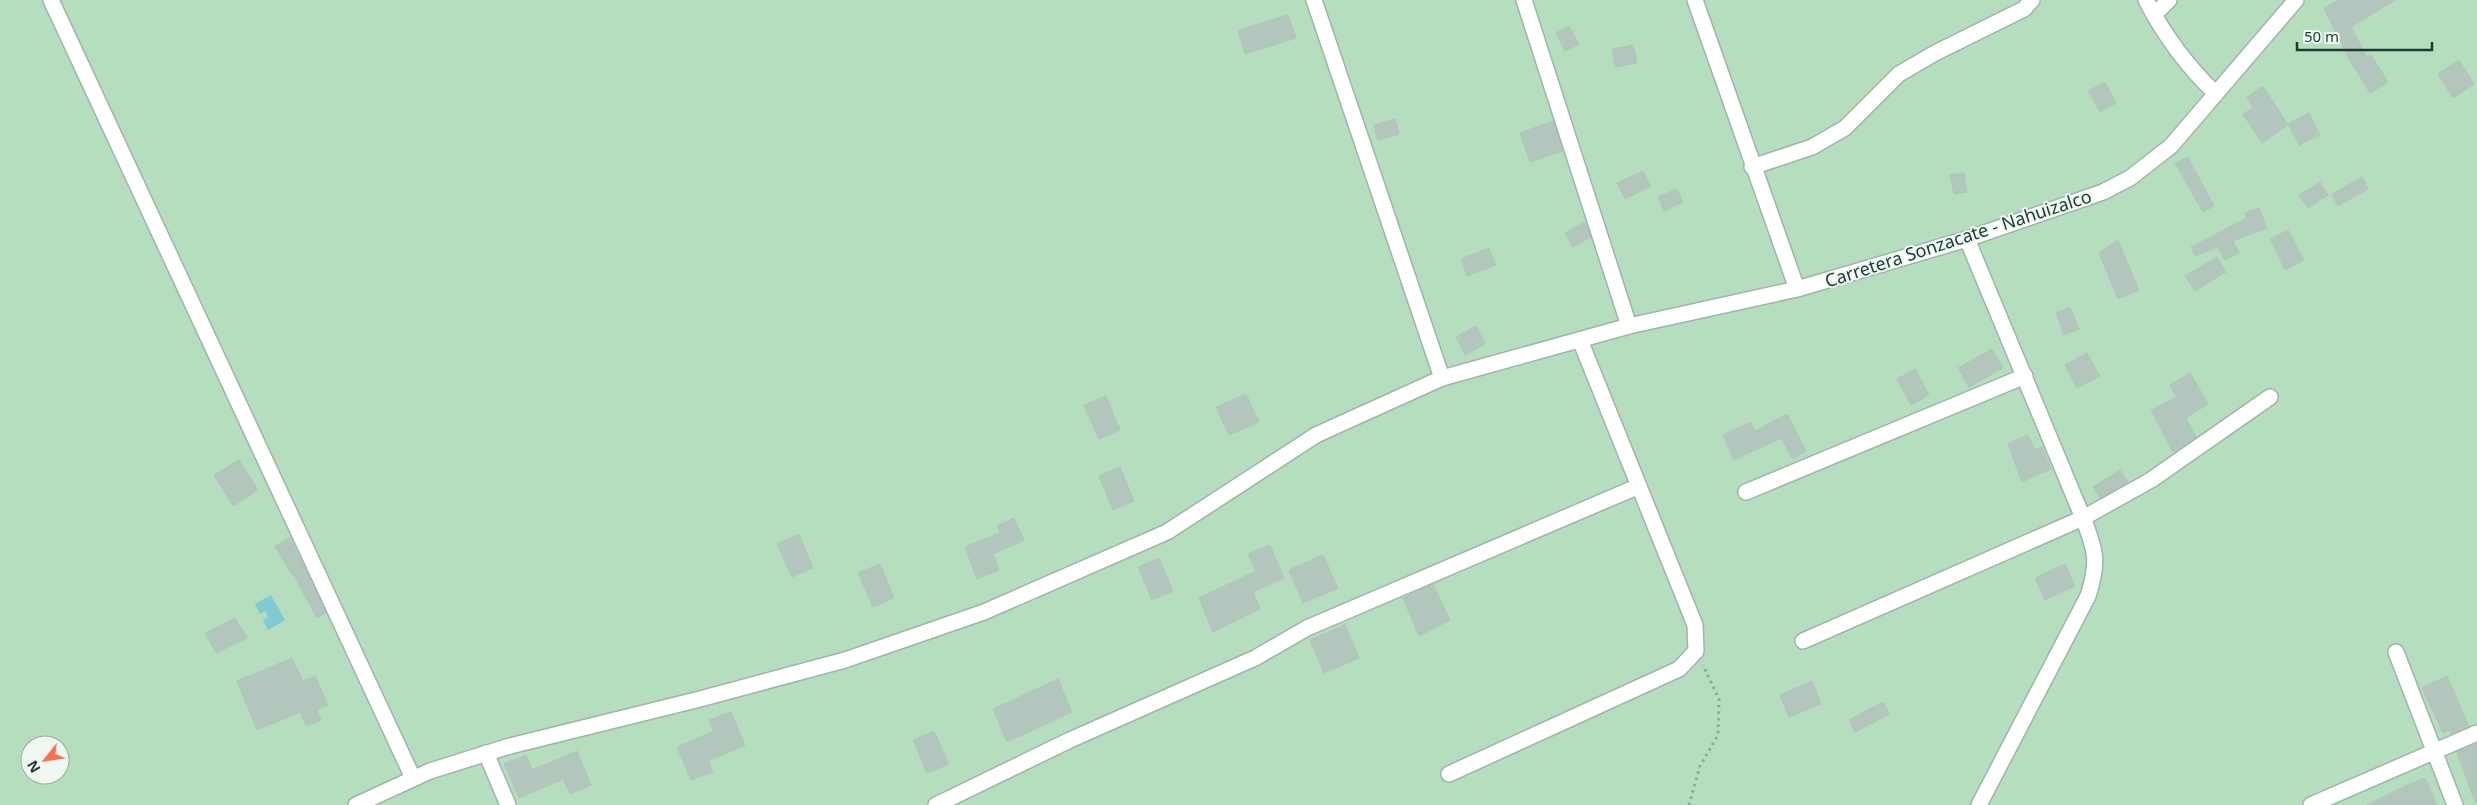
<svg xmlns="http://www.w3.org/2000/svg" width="2477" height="805" viewBox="0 0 2477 805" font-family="'Noto Sans',sans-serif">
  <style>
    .green { fill: #b4debe; fill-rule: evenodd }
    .water { fill: #80cad5 }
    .building { fill: #b3c6bd; stroke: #b0c5bb }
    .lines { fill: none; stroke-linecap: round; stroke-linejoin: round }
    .minor-casing { stroke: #a1b3ac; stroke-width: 18 }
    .tertiary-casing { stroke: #a1b3ac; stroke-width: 18 }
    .path { stroke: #7bb19f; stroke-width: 3; stroke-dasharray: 2.5 4; stroke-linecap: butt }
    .minor { stroke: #fff; stroke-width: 15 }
    .tertiary { stroke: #fff; stroke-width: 15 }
    .labels { text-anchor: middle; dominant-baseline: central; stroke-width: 4; stroke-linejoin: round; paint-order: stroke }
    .street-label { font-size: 18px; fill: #1e3b33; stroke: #eef7f2 }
  </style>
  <rect width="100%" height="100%" fill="#deebe5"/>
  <!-- green -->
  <path class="green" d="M0,0H2477V805H0ZM30,745H60V775H30Z"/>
  <!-- water -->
  <path class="water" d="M271,595L285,620L268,630L263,620L268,617L265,611L260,614L255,604Z"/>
  <!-- building -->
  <path class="building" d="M2338,0H2395L2351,27L2367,57L2371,55L2388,82L2370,93L2349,59L2324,8Z
    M1288,15L1296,38L1245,54L1238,30Z
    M1569,26L1579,44L1565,51L1556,33Z
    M1633,45L1637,63L1615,67L1612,49Z
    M2459,60L2474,84L2453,98L2438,74Z
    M2105,82L2116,103L2100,112L2088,91Z
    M2263,86L2288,125L2262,143L2243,114L2253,108L2247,97Z
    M2309,113L2320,135L2299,145L2288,124Z
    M1395,119L1399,134L1378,140L1374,125Z
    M1553,121L1563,151L1530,162L1520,133Z
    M2188,157L2214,206L2203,212L2175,163Z
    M1643,171L1651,186L1625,199L1617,183Z
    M1964,173L1967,192L1954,194L1950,175Z
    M2362,177L2368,189L2338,206L2332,194Z
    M2320,182L2328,195L2308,208L2299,195Z
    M1677,189L1683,202L1664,211L1658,197Z
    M2259,208L2267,228L2233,241L2239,253L2225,260L2218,247L2195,256L2191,247L2247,218L2245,213Z
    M1585,222L1591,237L1573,247L1565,233Z
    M2288,230L2304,260L2285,270L2270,239Z
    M2118,240L2139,290L2118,299L2099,253Z
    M1489,248L1496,265L1467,276L1461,259Z
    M2217,257L2226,272L2195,291L2185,276Z
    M2070,307L2079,329L2064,335L2056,313Z
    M1476,326L1485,344L1465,355L1456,337Z
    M1992,349L2003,368L1969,387L1958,368Z
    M2087,353L2100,376L2077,388L2065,365Z
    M1915,369L1929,395L1911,405L1897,379Z
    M2190,373L2208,404L2186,418L2196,437L2173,452L2151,410L2177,397L2170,385Z
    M1246,394L1259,422L1229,435L1216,407Z
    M1106,396L1120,430L1099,439L1084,405Z
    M1787,414L1806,451L1793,459L1781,438L1734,460L1723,435L1751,422L1755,431Z
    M2028,435L2035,450L2042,447L2051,469L2022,482L2008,444Z
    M239,460L258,490L233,506L214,475Z
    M1120,467L1134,501L1113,510L1099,476Z
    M2120,470L2128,482L2100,498L2093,487Z
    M1014,518L1024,540L993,554L999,570L977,579L965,547L1000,533L997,526Z
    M799,534L813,568L792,577L777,544Z
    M290,538L326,613L317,618L293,574L292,575L275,546Z
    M1270,545L1284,578L1253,592L1260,609L1213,632L1199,598L1256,571L1248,554Z
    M1323,555L1338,588L1303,603L1289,570Z
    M1159,558L1173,591L1152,600L1138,567Z
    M880,564L894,598L873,607L858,573Z
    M2065,564L2075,586L2045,600L2035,578Z
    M1433,584L1450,620L1419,636L1403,598Z
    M235,618L247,638L216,653L205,633Z
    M1345,625L1359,658L1324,673L1310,640Z
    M292,658L303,681L315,676L328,705L317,710L321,720L306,726L300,712L257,730L237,681Z
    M2447,676L2469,726L2451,734L2449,730L2443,733L2422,688Z
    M1058,679L1072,712L1007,742L993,709Z
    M1812,681L1821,704L1789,717L1780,695Z
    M1883,702L1890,714L1855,732L1849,720Z
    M731,712L745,745L708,761L713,772L691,780L677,747L714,731L709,720Z
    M934,731L949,764L927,773L913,740Z
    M2477,743V802H2475L2457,752Z
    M577,751L591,785L570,794L563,779L519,798L504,764L526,755L532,770Z
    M2425,778L2437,805H2367L2405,786Z"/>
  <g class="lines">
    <defs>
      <path id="minor" d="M51,0L413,778
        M1314,0L1442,378
        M1524,0L1629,326
        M1695,0L1797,289
        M2146,0C2164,35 2187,66 2215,93
        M2154,15L2169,0
        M1752,167L1812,147L1845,128L1899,74L1935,53L2024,9L2032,0
        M1967,239L2083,518C2096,551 2099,562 2088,596L1979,805
        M1746,492L2025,376
        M1803,641L2083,518L2151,480L2270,397
        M2396,652L2455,805
        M486,753L508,805
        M1449,774L1679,669L1696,651L1695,625L1580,340
        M936,805L1070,740L1255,658L1307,628L1639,486
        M2311,805L2477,733"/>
      <path id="tertiary" d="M356,805L430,771L510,746L700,699L845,660L984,612L1167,532L1316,435L1442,378L1629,326L1797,289L1967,239L2103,192L2130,178L2171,146L2296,0"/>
    </defs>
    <!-- minor casing -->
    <use href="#minor" class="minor-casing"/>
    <!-- tertiary casing -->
    <use href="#tertiary" class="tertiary-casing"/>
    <!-- path -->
    <path class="path" d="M1689,805L1700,766L1718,735L1719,699L1703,665"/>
    <!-- minor -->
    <use href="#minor" class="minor"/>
    <!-- tertiary -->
    <use href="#tertiary" class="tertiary"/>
  </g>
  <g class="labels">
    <!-- street labels -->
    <g class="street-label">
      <text transform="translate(1958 238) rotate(-18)">Carretera Sonzacate - Nahuizalco</text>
    </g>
  </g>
  <!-- north arrow -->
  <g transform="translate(45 760) rotate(240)"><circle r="24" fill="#eef7f2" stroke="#9baca6"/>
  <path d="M0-4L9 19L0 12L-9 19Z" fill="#fd7049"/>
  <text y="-8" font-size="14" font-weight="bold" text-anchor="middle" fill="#1e3b33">N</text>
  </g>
  <!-- scale -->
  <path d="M2297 42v8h135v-8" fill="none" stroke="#1e3b33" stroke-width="2.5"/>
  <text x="2304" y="42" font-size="15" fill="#1e3b33" stroke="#eef7f2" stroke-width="4" paint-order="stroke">50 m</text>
</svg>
